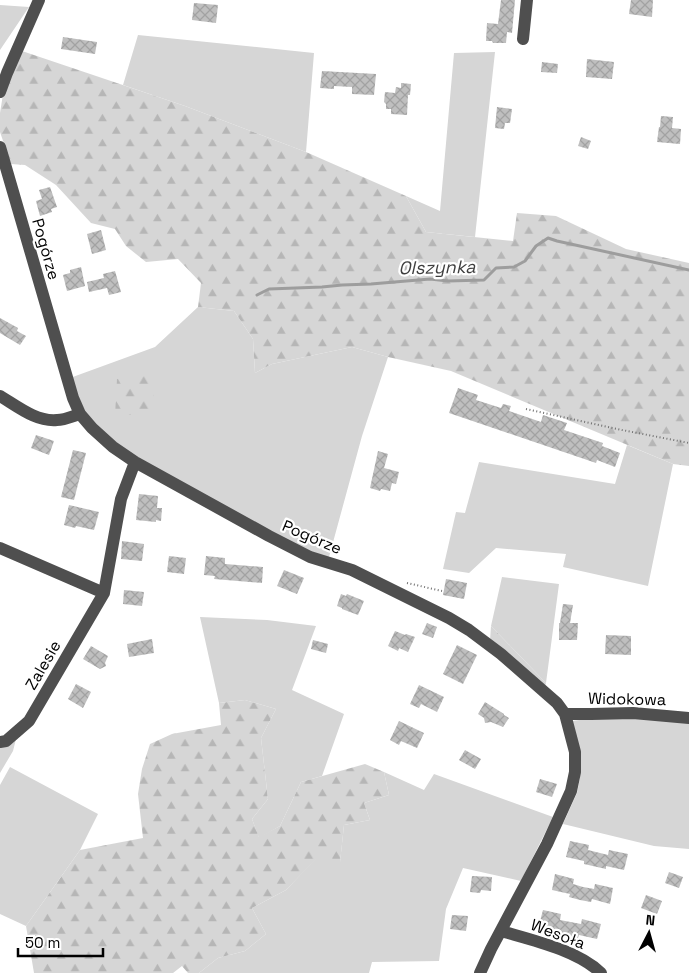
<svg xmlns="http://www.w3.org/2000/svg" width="689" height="973" viewBox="0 0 689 973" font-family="'Space Grotesk',sans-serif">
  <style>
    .green { fill: #d6d6d6 }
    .forest { fill: url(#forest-firs) }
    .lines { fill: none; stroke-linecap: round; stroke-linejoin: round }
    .stream { stroke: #9d9d9d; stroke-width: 3 }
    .building { fill: url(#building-cross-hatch) }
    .path { stroke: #717171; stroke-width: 2; stroke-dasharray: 1 2.5; stroke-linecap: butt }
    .minor { stroke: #4f4f4f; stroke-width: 12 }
    .labels { text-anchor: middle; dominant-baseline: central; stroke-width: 4.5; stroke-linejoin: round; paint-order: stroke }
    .street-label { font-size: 16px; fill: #000; stroke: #fff }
    .water-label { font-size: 18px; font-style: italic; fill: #3e3e3e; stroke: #fff }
  </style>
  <defs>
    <pattern id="forest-firs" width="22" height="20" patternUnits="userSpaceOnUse" patternTransform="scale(1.25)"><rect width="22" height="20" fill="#d6d6d6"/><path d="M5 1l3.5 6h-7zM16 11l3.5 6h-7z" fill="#b6b6b6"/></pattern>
    <pattern id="building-cross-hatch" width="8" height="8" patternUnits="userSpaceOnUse" patternTransform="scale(1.25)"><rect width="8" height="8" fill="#bfbfbf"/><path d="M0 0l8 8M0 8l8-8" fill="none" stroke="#a2a2a2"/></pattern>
  </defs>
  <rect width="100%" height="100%" fill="#fff"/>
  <!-- green -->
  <path class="green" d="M0,5L29,7L0,50Z
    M138,35L314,53L306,152L185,106L123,85Z
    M495,52L475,237L426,232L406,196L440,211L454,53Z
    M198,307L234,311L253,339L255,373L272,364L352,347L388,357L362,436L329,557L312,553L147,465L109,437L87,416L70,378L155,347Z
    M627,445L673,464L648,586L563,567L566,554L496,548L469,573L443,569L456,512L465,513L479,462L615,484Z
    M502,577L559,584L546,683L491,626Z
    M200,617L267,620L316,626L292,690L344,714L322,776L301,782L280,826L259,838L252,819L268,799L261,738L276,709L245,700L219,703Z
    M594,718L689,720V849L654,846L563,824L577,793L580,778L572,721Z
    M16,739L13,751L0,773V745Z
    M10,767L98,814L80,850L26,926L0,914V785Z
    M384,772L424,790L434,774L553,817L521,881L463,868L446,909L439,961L372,962L369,973H199L218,958L245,951L266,934L252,908L286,890L322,852L340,862L344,825L370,820L364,803L389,795Z"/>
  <!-- forest -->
  <path class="forest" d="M22,51L185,106L306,152L406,196L426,232L513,241L517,213L556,216L626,249L689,263V466L673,464L451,371L388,357L352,347L272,364L255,373L253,339L234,311L198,307L201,283L178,259L146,262L126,246L115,229L91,223L56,185L25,165L11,164L0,132V113L4,88Z
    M155,373L152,413L115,416L117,379Z
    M491,626L546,683L544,689L490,641Z
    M245,700L276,709L261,738L268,799L252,819L259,837L280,826L301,782L365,764L384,772L389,795L364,803L370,820L344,825L340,863L322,853L286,890L252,908L266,934L245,951L218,958L199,973H188L182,966L173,973H34L26,926L80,850L143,838L138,794L142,769L150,744L172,734L221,725L219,703Z"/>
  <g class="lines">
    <!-- stream -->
    <path class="stream" d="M257,295L269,289L322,287L342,285L371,284L430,279L448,281L484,280L496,268L514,267L525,261L536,246L548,238L557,241L689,270"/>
  </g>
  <!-- building -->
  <path class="building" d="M501,0H515L512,33L507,32L506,43H493L492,41H486L487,23L498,24Z
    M631,0H653L652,17L629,14Z
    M194,3L218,5L216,23L192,20Z
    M63,37L97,42L95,54L61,49Z
    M587,59L614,62L612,79L586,77Z
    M542,62L558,64L557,73L541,72Z
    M322,71L376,74L374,95L352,94V87L334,86V89L320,88Z
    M401,83L411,84L410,95H408L407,115L391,114V109H386V104L384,102L385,92L395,93L396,87L401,88Z
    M497,107L512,109L510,123H505L504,129L495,128Z
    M661,116L673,117L672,128L681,129L680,144L657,142L659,127H660Z
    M581,137L591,141L588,149L578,146Z
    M50,187L57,207L51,209L52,212L40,216L36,201L42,199L39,190Z
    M101,230L106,250L92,254L87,234Z
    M81,267L85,286L67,291L63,275L70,273V270Z
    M115,271L121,292L109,295L107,288L89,292L87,282L104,278L103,274Z
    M0,318L18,328L17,331L26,336L20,345L0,333Z
    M458,388L478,395L476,400L501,408L503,404L511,406L509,411L541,422L543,415L567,423L564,430L603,443L602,446L620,453L615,467L597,460L596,463L449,413Z
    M36,435L54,441L49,455L31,448Z
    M73,450L86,453L74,500L61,497Z
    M378,451L388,454L384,468L399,472L396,484L392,483L390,491L381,489L380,491L370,488Z
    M139,494L158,496L157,508H162L161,521L156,520V522L136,520Z
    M69,505L99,512L94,530L76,526L75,528L64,525Z
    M122,541L144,544L142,561L121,559Z
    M169,556L186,558L184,574L167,572Z
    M206,556L225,558V564L263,567L262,583L214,579L215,576L204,575Z
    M284,570L304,578L297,594L277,586Z
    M446,579L467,583L464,599L443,595Z
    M124,590L144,592L142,606L123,604Z
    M341,594L346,596L347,594L364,601L358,615L342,609V608L337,606Z
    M563,604L573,605L570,623H578L577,640H559V623H560Z
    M427,623L437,627L433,638L422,634Z
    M395,631L405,635L406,634L415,637L408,652L399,648L398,651L388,646Z
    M606,635L631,636V655L605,654Z
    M152,639L154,653L129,657L127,644Z
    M313,640L328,644L326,653L311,649Z
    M457,645L477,655L463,684L443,674Z
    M91,646L108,656L105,663L106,666L100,669L83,659Z
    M76,684L91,692L83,708L68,699Z
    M419,685L444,697L437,712L421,704L419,708L410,704Z
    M485,702L504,714V715L509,718L503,727L491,722L485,723L484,718L478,714Z
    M399,721L424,733L417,748L401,741L399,745L390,740Z
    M465,750L481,759L475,769L459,760Z
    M540,779L557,784L552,797L536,792Z
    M570,841L589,845L588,850L608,855L609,850L628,854L624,870L606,866V869L584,864V861L566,857Z
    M669,872L683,877L679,888L665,883Z
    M555,874L574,879L573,884L583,887L594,889L595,884L613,888L610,904L592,899L591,902L580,900L569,897L570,894L552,890Z
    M472,876L492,877L491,891L481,890L480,893L470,892Z
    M646,895L662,901L657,914L641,908Z
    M543,910L561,914L560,920L581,924L582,919L601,924L597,939L579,935L578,938L556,933L557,930L539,925Z
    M452,915L468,916L466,931L450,929Z"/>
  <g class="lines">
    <!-- path -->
    <path class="path" d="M526,409L622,430L689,443
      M407,583L442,591"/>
    <!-- minor -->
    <path class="minor" d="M523,39L527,0
      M0,92L7,73L39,0
      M0,147L73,398L80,414L92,428L113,447L135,462L269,536L310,557L352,570L449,618L469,630L501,654L557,703L565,714L575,752V772L571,791L547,844L491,949L480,973
      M0,396C17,406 36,422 57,420C65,420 73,416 80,414
      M0,548L104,593
      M565,714H591L633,713L689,718
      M0,742L6,741L29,721L104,593L121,499L135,462
      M501,931C532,940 577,950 601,973"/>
  </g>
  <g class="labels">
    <!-- street labels -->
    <g class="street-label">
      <text transform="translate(46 249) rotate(74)">Pogórze</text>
      <text transform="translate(312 537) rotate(23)">Pogórze</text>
      <text transform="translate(43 665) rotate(-60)">Zalesie</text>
      <text transform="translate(627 699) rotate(1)">Widokowa</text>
      <text transform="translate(558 934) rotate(21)">Wesoła</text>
    </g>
    <!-- water labels -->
    <g class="water-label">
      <text transform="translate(437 267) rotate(-1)">Olszynka</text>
    </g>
  </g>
  <!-- north arrow -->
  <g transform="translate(649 933) rotate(6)" stroke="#ffffff" stroke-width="4" paint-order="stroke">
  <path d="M0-4L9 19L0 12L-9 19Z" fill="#000000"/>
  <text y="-8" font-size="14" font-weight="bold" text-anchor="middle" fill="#000000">N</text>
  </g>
  <!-- scale -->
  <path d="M18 948v8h85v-8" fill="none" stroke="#000000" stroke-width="2.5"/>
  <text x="25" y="948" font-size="15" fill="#000000" stroke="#ffffff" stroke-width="4" paint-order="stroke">50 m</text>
</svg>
